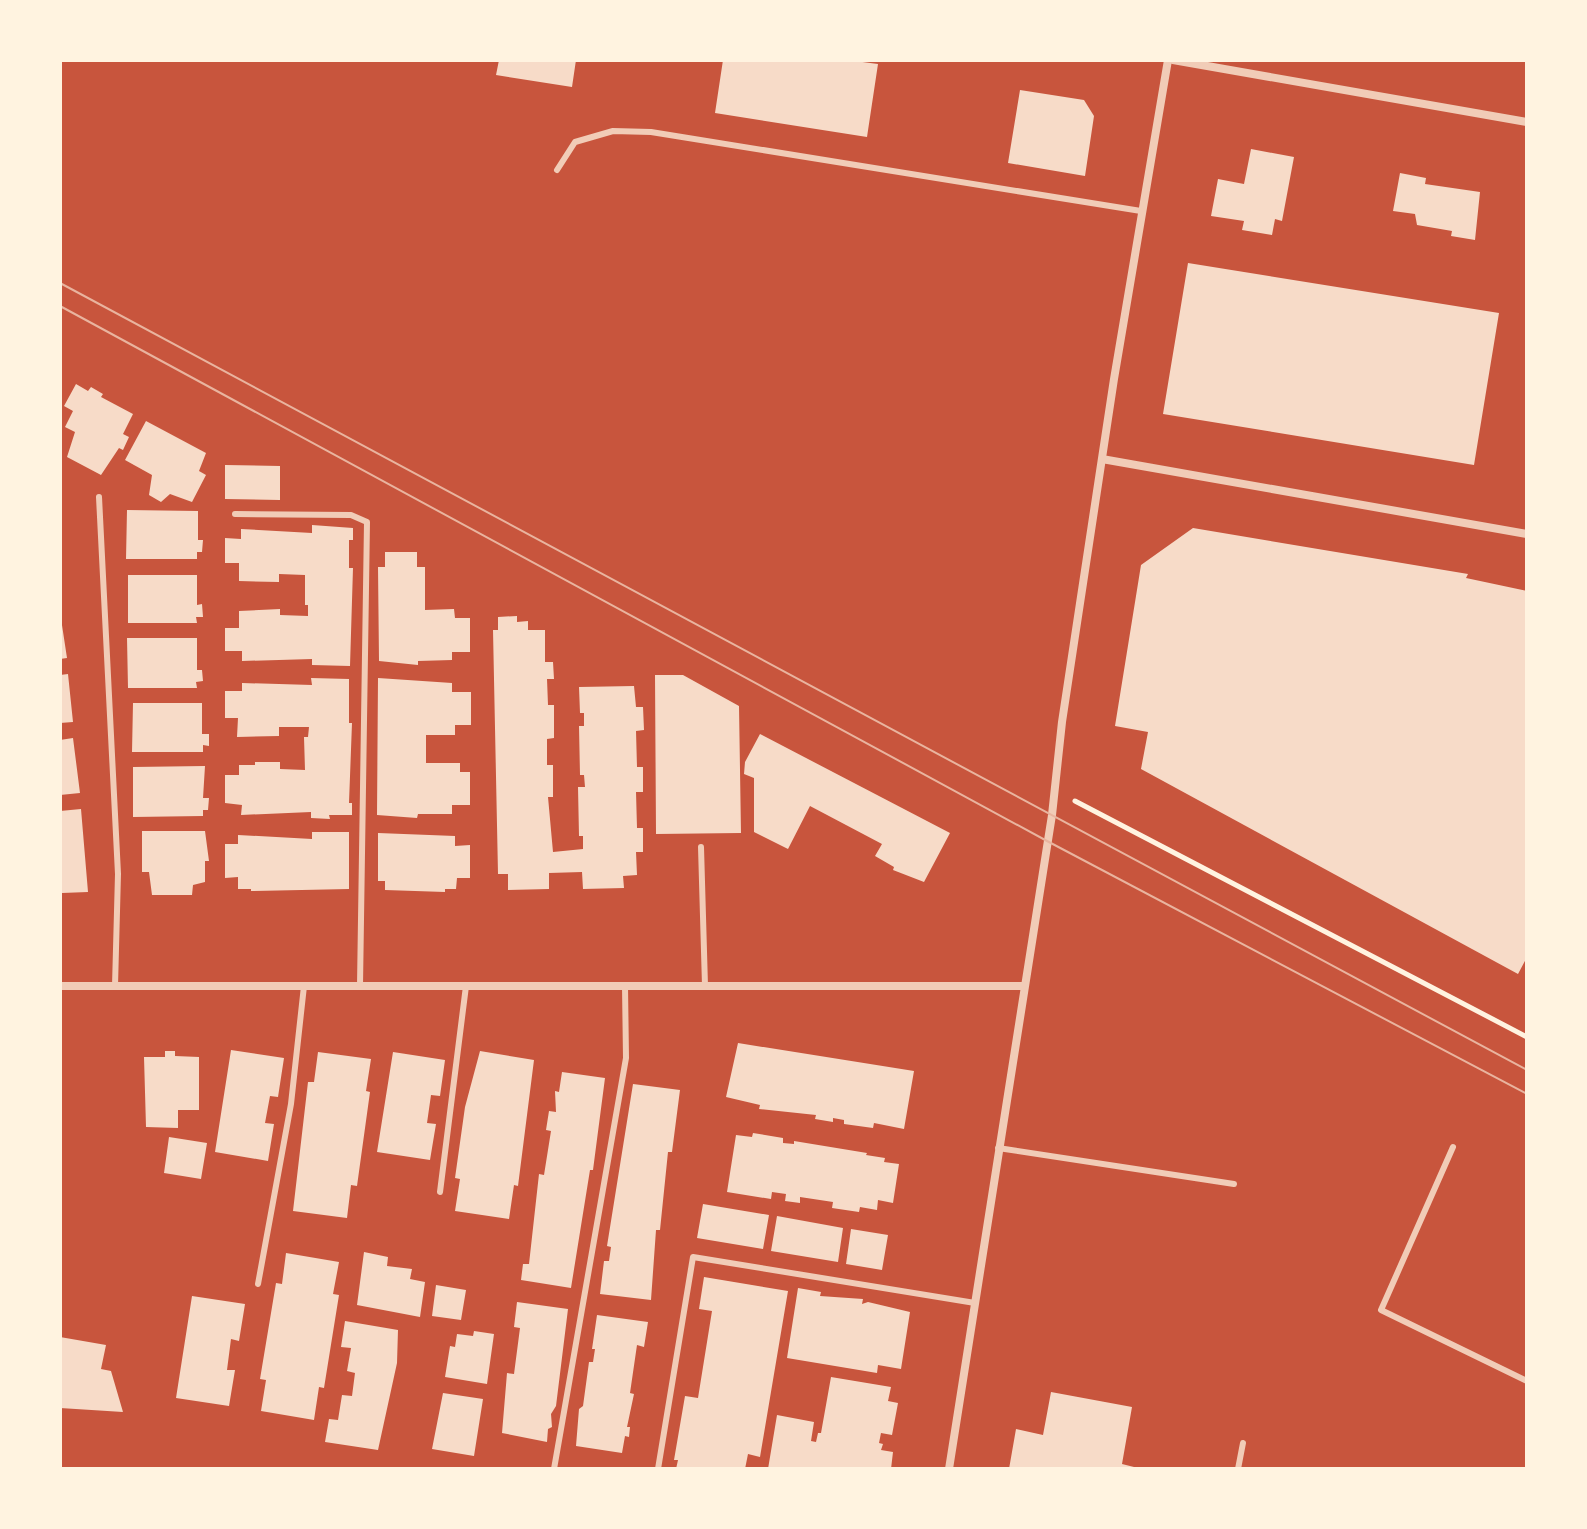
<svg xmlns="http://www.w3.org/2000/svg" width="1587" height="1529" viewBox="0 0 1587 1529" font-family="Georgia,serif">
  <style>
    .building { fill: #f7dbc8 }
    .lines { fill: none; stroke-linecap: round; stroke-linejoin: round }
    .path { stroke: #fff3e0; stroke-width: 5 }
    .service { stroke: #f1ccb7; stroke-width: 6 }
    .minor { stroke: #f1ccb7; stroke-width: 8 }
    .tram { stroke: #e9b49f; stroke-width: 2 }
  </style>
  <rect width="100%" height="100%" fill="#c8553d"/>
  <!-- building -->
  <path class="building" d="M499,60H576L572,87L496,75Z
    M723,60H847L878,64L867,137L715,113Z
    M1020,90L1084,100L1094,116L1085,176L1008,163Z
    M1251,149L1294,157L1282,221L1275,219L1272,235L1242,230L1244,221L1211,216L1218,179L1244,184Z
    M1400,173L1426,178L1425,184L1480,192L1475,240L1451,236L1452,231L1417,225L1415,214L1393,211Z
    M1188,263L1499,313L1474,465L1163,414Z
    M76,384L88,391L91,387L103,394L101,397L133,414L123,434L129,437L123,450L119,448L101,475L67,457L75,432L65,427L73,411L64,406Z
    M146,421L206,453L199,471L206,475L192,502L170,494L161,502L149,495L152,475L125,460Z
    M225,465L280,466V500L225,499Z
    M127,510L198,511V540H203L202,552H197V559H126Z
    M312,525L353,528V540H349V568H353L350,666L312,665V659L242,661V651H225V628H239V611L280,609V615L308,616V605H305V575L279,574V582L239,581V563H225V538L241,539V529L312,533Z
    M1193,528L1468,574L1466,578L1527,591V957L1518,974L1141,769L1148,732L1115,726L1141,565Z
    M385,552H417V567H425V610L454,609L455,618H470V652H452V660L418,661V665L379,661L378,567H385Z
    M128,575H197V605L202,604L203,617H196L197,623H128Z
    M60,612L67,658L60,659Z
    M517,616V622L528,621V630H545V662H553L554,679H547L548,705H554V738L547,739V765H553V797H548L553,852L583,849V836H579L578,787H585L584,775H580L579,726H584V713H580L579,687L634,686L636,707H643L644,730L636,731L637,767H643V792H636L637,828H643V852H636L637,875L623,876L624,888L583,889L582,872L549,873V889L508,890V874H498L493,630H498V617Z
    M127,638H197V670H202L203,681L196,682L197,688H128Z
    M68,674L73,722L60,723V675Z
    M655,675H683L739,706L741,833L656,834Z
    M311,678L349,679V723H352L349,803H352V815H329L330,819L311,818V812L241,815L242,805L225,803V775H239V765H255V762H280V769L305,770L304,737H308L309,727H279V736L237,737L238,718H225V691H242V683L312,685Z
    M378,678L452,683V692H471V725H455V735H426V763H460V772H470V805H452V814H418L417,818L377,815Z
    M133,703H202V734H209V746L203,745V752H132Z
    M760,734L950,833L924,882L893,870L894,867L875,856L882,844L810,806L788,849L754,832V778L744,774L745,762Z
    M73,738L80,793L60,795V740Z
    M205,766L203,798H209L208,810H203V816L133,817V767Z
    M81,809L88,892L62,893L60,811Z
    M142,831H205L209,861H205V882L193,885L192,895H152L149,872H142Z
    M312,832H349V889L251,891V889H238V877L225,878V844H238V835L312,839Z
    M378,833L455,836V846L470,845V878H457L456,889H445V892L385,890V881H378Z
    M738,1043L914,1071L904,1129L874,1123L873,1128L844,1124V1120L833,1118V1122L815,1119L816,1115L759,1109L760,1105L726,1097Z
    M231,1050L284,1058L278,1097L270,1096L265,1123L274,1124L268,1161L215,1152Z
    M165,1051H175V1056L199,1057V1110H178V1128L146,1127L144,1057H165Z
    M480,1051L534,1060L518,1186L514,1185L509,1219L455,1211L460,1179L455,1178L465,1107Z
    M318,1052L371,1059L366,1091L370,1092L357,1186L351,1185L347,1218L293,1211L308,1082H314Z
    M393,1052L445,1060L440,1096L431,1095L427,1123L436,1124L430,1160L377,1152Z
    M562,1072L605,1078L593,1170H590L571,1288L521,1280L523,1264H529L539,1174L544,1175L551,1131L546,1130L549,1111L556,1112L555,1091L559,1092Z
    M633,1084L680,1090L672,1152H668L660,1230H656L651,1300L600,1294L604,1261H609L611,1247L607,1246Z
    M753,1133L783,1138V1143L794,1144V1141L867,1153L866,1155L885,1158L884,1162L899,1164L893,1203L878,1200L877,1210L860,1207L859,1212L832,1208L833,1202L800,1197V1203L785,1201L786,1194L772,1192L771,1199L727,1192L736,1135L752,1137Z
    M169,1137L207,1143L201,1179L164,1173Z
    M703,1204L769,1215L763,1249L697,1238Z
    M777,1216L843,1228L838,1262L771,1251Z
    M851,1229L888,1235L882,1270L846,1264Z
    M364,1252L388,1257L387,1266L412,1269L410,1279L425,1282L420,1317L357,1305Z
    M286,1253L339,1262L333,1294L339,1295L324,1388L319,1387L314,1420L261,1411L266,1380L260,1379L276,1283L282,1284Z
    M704,1277L788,1291L760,1457L748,1454L745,1469H676L678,1460H674L685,1396L698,1398L712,1311L699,1309Z
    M436,1285L466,1290L461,1320L432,1316Z
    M798,1288L821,1292L820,1296L863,1299L862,1304L868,1302L910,1312L901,1369L878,1365L877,1373L787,1358Z
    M192,1296L245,1304L239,1341L231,1339L227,1370H235L229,1406L176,1398Z
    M517,1302L568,1309L556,1406L551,1414L552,1427L548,1429L547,1442L502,1433L507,1373L514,1374L520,1328L514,1327Z
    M597,1315L648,1322L644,1347L637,1345L630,1393L634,1394L627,1427H630L629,1437L625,1436L622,1453L576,1446L579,1409L583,1406L589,1362H593L595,1349H592Z
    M345,1321L398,1330L397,1363L378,1450L325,1442L329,1419L338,1420L342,1395L352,1396L355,1373L347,1371L351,1348L341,1347Z
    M474,1331L494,1334L487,1384L445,1377L450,1346L455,1347L457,1334L473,1336Z
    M60,1337L106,1345L101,1369L111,1371L123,1412L60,1408Z
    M831,1377L891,1387L888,1401L898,1403L892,1435L881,1433L879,1443L883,1444L881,1450L893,1452L891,1469H768L777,1415L814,1422L811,1441L816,1442L818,1433H821Z
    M1051,1392L1132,1407L1122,1464L1142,1469H1009L1016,1429L1043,1435Z
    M443,1393L483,1399L474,1456L432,1449Z"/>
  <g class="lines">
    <!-- path -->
    <path class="path" d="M1075,801L1527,1037"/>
    <!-- service -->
    <path class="service" d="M557,170L575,142L613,131L651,132L1141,211
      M99,497L118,874L115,986
      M235,514L351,515L367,522L360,986
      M701,847L705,986
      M1453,1147L1381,1310L1527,1381
      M998,1148L1234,1184
      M440,1192L466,986
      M258,1284L291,1104L304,986
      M554,1469L626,1058L625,986
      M658,1469L693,1257L975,1303
      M1238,1469L1243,1443"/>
    <!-- minor -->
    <path class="minor" d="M1173,60L1527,122
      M1102,459L1527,534
      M60,986H1024
      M949,1469L1052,815L1062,722L1114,379L1168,60"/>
    <!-- tram -->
    <path class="tram" d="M60,283L1527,1070
      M60,306L1047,841L1527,1094"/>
  </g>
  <!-- border -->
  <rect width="1587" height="1529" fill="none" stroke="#fff3e0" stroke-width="124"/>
</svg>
